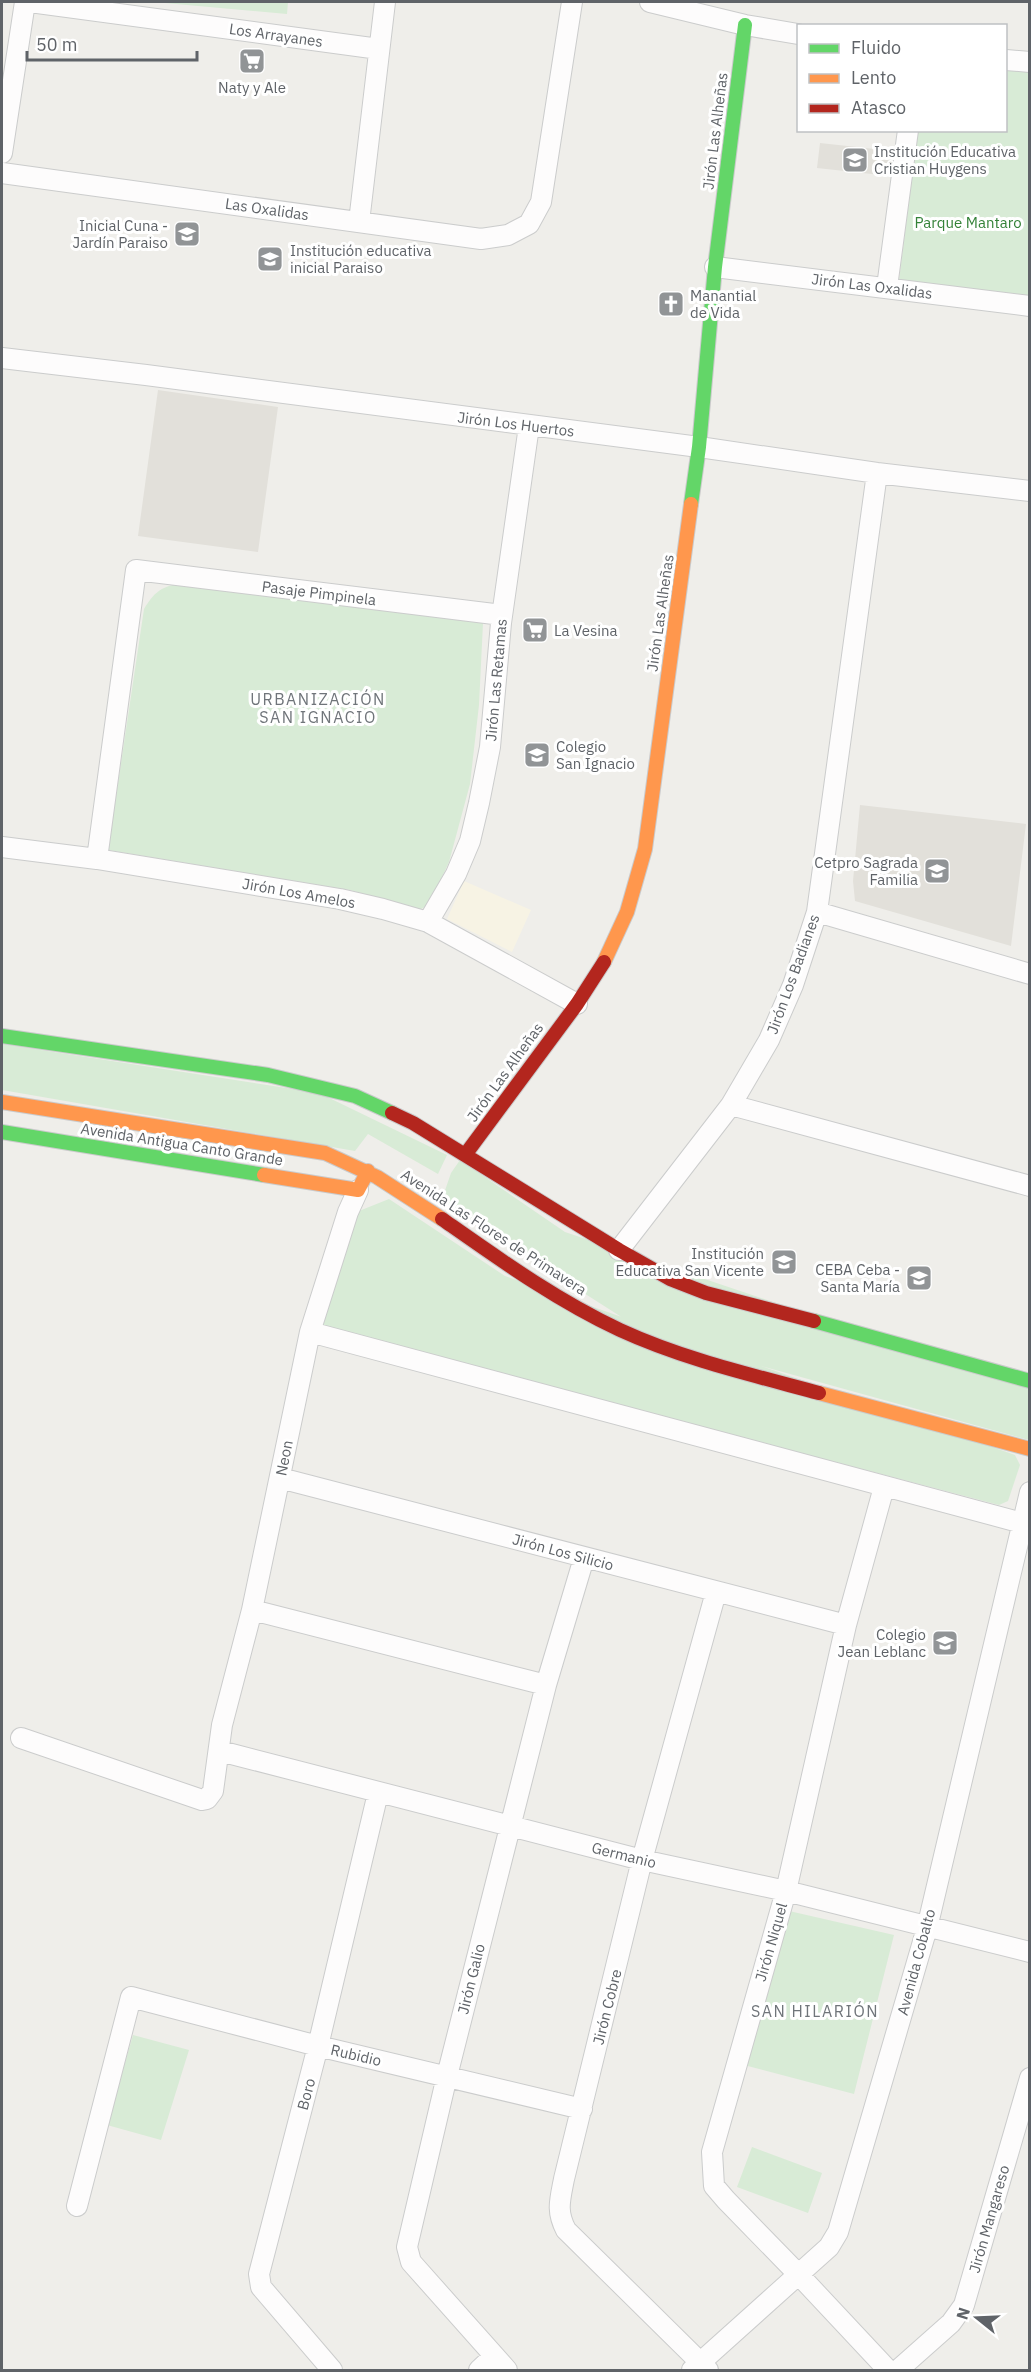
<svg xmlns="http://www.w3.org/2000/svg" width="1031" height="2372" viewBox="0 0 1031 2372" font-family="'IBM Plex Sans',sans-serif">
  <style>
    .commercial { fill: #f7f3e4 }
    .education { fill: #e2e0da }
    .green { fill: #d8ebd6 }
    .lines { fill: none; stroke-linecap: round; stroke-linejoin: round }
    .street-casing { stroke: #cbcccc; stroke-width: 22 }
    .fast-casing { stroke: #cacacb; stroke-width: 16 }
    .slow-casing { stroke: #cacacb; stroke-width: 16 }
    .jam-casing { stroke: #cacacb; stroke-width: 16 }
    .street { stroke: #fdfcfc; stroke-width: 20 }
    .fast { stroke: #63d668; stroke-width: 14 }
    .slow { stroke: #ff974d; stroke-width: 14 }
    .jam { stroke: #b3261e; stroke-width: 14 }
    .labels { text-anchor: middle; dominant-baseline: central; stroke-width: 6; stroke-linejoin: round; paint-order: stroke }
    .street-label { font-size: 15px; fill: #5f6368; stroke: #fff }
    .poi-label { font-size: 15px; fill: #5f6368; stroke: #fff; text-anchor: start }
    .park-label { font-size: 15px; fill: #348238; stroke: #fff }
    .neighbourhood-label { font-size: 16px; letter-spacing: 1.5px; fill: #70757a; stroke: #fff }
  </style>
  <rect width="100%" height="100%" fill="#efeeea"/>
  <!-- commercial -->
  <path class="commercial" d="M464,881L531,910L512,952L447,919Z"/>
  <!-- education -->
  <path class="education" d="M820,143L893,151L890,176L817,168Z
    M158,390L278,407L258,552L138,536Z
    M860,805L1026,824L1011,946L855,901L853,881Z"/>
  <!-- green -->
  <path class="green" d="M154,2H288L287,14Z
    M1006,70L1029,71V296L899,280L918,131L1006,130Z
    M178,584L483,623L479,705L470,784L449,862L429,905L419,910L350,890L108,850L144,609C154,593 160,587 178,584Z
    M2,1044L319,1093L447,1155L438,1174L368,1134L355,1151L2,1090Z
    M460,1160L565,1232L1029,1388V1440L689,1346L623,1318L441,1202L451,1173Z
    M389,1199L505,1276L1015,1455L1020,1465L1008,1501L999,1505L318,1326L359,1211Z
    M776,1908L894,1935L854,2094L740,2064Z
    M133,2035L189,2050L161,2140L107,2125Z
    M752,2147L822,2173L808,2213L737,2187Z"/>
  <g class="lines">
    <defs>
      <path id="street" d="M30,2L379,49
        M650,2L745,25L798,34
        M1006,60L1030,62
        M2,153L25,2
        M2,173L481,239L508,235L529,224L541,202L572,2
        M359,222L385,2
        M715,267L1030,306
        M887,287L908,130
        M2,358L146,375L699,447L877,473L1030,491
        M2,847L97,859L340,899L383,909L428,922L577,1004
        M97,859L136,570L502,615
        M817,912L1030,974
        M428,922L456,874L470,841L479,803L490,747L501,623L529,426
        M731,1105L1030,1186
        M619,1250L731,1105L769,1040L793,985L817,912L877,473
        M310,1332L1030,1525
        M280,1478L846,1625
        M884,1487L846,1625L786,1891L712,2152L714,2186L726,2200L799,2275L888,2370
        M252,1610L546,1685
        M21,1738L202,1800L207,1799L213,1791L222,1725L252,1610L310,1332L348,1212L358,1190
        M220,1751L642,1860L786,1891L1030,1952
        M77,2206L131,1997L318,2046L582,2109
        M332,2370L261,2287L259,2274L318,2046L378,1793
        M479,2370L494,2356
        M507,2370L411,2262L407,2247L447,2076L546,1685L584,1558
        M692,2370L829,2247L838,2232L927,1928L1030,1492
        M708,2370L566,2230C556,2211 560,2200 564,2179L642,1860L716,1592
        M898,2370L951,2323L964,2305L1030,2078"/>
      <path id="fast" d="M691,504L699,447L715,267L745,25
        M2,1036L268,1075L355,1096L392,1113
        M2,1132L264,1175
        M814,1321L1030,1381"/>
      <path id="slow" d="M604,962L627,912L645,849L691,504
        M2,1102L325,1153L377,1177L442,1219
        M264,1175L358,1190L368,1171
        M819,1393L1030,1449"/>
      <path id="jam" d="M392,1113L413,1123L619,1250L670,1279L706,1293L814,1321
        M465,1155L577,1004L604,962
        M442,1219C499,1259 556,1300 620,1330C683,1359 752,1375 819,1393"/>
    </defs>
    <!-- street casing -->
    <use href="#street" class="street-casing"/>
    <!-- fast casing -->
    <use href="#fast" class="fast-casing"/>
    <!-- slow casing -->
    <use href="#slow" class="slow-casing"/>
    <!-- jam casing -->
    <use href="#jam" class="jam-casing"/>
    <!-- street -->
    <use href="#street" class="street"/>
    <!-- fast -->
    <use href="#fast" class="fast"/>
    <!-- slow -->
    <use href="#slow" class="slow"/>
    <!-- jam -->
    <use href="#jam" class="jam"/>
  </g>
  <!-- icons -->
  <defs>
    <symbol id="supermarket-square" viewBox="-11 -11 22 22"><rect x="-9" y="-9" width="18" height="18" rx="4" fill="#919496" stroke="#fff"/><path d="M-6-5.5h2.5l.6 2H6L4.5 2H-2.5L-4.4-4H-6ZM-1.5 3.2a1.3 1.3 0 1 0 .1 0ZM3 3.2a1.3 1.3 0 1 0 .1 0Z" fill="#fff"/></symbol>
    <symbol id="school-square" viewBox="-11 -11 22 22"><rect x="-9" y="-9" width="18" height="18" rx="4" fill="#919496" stroke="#fff"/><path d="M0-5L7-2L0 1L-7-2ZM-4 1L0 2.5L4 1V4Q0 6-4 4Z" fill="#fff"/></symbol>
    <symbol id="church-square" viewBox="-11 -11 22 22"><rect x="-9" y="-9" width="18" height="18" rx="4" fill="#919496" stroke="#fff"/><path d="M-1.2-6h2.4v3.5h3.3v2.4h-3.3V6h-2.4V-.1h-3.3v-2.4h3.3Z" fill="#fff"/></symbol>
    <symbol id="university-square" viewBox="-11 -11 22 22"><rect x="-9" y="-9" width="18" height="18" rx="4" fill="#919496" stroke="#fff"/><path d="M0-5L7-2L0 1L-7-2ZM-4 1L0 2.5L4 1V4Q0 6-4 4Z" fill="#fff"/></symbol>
  </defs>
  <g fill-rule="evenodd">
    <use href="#supermarket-square" x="237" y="46" width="30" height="30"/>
    <use href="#school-square" x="840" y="145" width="30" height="30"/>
    <use href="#school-square" x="172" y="219" width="30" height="30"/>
    <use href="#school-square" x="255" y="244" width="30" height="30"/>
    <use href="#church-square" x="656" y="289" width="30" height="30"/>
    <use href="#supermarket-square" x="520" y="615" width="30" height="30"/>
    <use href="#school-square" x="522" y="740" width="30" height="30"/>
    <use href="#university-square" x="922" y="856" width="30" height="30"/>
    <use href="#school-square" x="769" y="1247" width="30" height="30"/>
    <use href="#school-square" x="904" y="1263" width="30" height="30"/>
    <use href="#school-square" x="930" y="1628" width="30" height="30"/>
  </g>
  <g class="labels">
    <!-- street labels -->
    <g class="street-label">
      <text transform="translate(276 35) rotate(8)">Los Arrayanes</text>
      <text transform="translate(715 131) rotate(-83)">Jirón Las Alheñas</text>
      <text transform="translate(267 209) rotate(8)">Las Oxalidas</text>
      <text transform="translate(872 286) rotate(7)">Jirón Las Oxalidas</text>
      <text transform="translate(516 424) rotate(7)">Jirón Los Huertos</text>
      <text transform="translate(319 593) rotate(7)">Pasaje Pimpinela</text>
      <text transform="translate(660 613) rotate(-82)">Jirón Las Alheñas</text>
      <text transform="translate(496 680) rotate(-85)">Jirón Las Retamas</text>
      <text transform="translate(299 893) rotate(10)">Jirón Los Amelos</text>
      <text transform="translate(793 974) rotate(-70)">Jirón Los Badianes</text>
      <text transform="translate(505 1072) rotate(-54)">Jirón Las Alheñas</text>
      <text transform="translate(182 1144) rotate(9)">Avenida Antigua Canto Grande</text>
      <text transform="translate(494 1232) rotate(33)">Avenida Las Flores de Primavera</text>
      <text transform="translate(284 1458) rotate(-79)">Neon</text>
      <text transform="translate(563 1552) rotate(15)">Jirón Los Silicio</text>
      <text transform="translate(624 1855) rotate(14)">Germanio</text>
      <text transform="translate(771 1942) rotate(-74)">Jirón Niquel</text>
      <text transform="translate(916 1962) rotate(-75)">Avenida Cobalto</text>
      <text transform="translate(471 1979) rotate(-76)">Jirón Galio</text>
      <text transform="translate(607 2007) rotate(-76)">Jirón Cobre</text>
      <text transform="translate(356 2055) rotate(13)">Rubidio</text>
      <text transform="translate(306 2094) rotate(-75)">Boro</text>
      <text transform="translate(989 2219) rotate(-74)">Jirón Mangareso</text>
    </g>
    <!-- poi labels -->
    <g class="poi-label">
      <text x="252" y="87" text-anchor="middle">Naty y Ale</text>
      <text x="874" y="151">Institución Educativa<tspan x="874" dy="17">Cristian Huygens</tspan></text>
      <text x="168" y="225" text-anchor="end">Inicial Cuna -<tspan x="168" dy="17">Jardín Paraiso</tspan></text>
      <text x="290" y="250">Institución educativa<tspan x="290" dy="17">inicial Paraiso</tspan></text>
      <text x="690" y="295">Manantial<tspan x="690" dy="17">de Vida</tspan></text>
      <text x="554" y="630">La Vesina</text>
      <text x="556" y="746">Colegio<tspan x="556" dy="17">San Ignacio</tspan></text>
      <text x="918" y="862" text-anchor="end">Cetpro Sagrada<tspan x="918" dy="17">Familia</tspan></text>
      <text x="764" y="1253" text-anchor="end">Institución<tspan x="764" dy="17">Educativa San Vicente</tspan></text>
      <text x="900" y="1269" text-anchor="end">CEBA Ceba -<tspan x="900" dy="17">Santa María</tspan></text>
      <text x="926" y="1634" text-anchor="end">Colegio<tspan x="926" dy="17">Jean Leblanc</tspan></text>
    </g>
    <!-- park labels -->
    <g class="park-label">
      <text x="968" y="222">Parque Mantaro</text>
    </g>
    <!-- neighbourhood labels -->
    <g class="neighbourhood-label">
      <text x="318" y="699">URBANIZACIÓN<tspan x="318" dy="18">SAN IGNACIO</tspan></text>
      <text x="815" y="2011">SAN HILARIÓN</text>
    </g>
  </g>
  <!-- border -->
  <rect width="1031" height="2372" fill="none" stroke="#5f6368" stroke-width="6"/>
  <!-- legend -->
  <rect x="797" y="24" width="210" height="108" fill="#ffffff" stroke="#bfc1c3" stroke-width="1.5"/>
  <rect x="809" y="44" width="30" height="9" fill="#63d668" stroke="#bfc1c3" stroke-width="1.5"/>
  <text x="851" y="54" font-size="18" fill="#5f6368">Fluido</text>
  <rect x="809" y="74" width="30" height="9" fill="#ff974d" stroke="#bfc1c3" stroke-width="1.5"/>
  <text x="851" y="84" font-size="18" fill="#5f6368">Lento</text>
  <rect x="809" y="104" width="30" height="9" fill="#b3261e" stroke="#bfc1c3" stroke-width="1.5"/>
  <text x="851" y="114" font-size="18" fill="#5f6368">Atasco</text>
  <!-- north arrow -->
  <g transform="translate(977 2318) rotate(288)" stroke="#ffffff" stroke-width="4.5" paint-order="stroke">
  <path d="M0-4.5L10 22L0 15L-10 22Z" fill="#5f6368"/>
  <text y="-9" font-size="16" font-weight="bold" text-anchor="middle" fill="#5f6368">N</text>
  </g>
  <!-- scale -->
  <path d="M27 51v9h170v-9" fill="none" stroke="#5f6368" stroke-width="3"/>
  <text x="36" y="51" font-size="18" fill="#5f6368" stroke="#ffffff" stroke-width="4.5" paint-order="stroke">50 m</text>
</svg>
